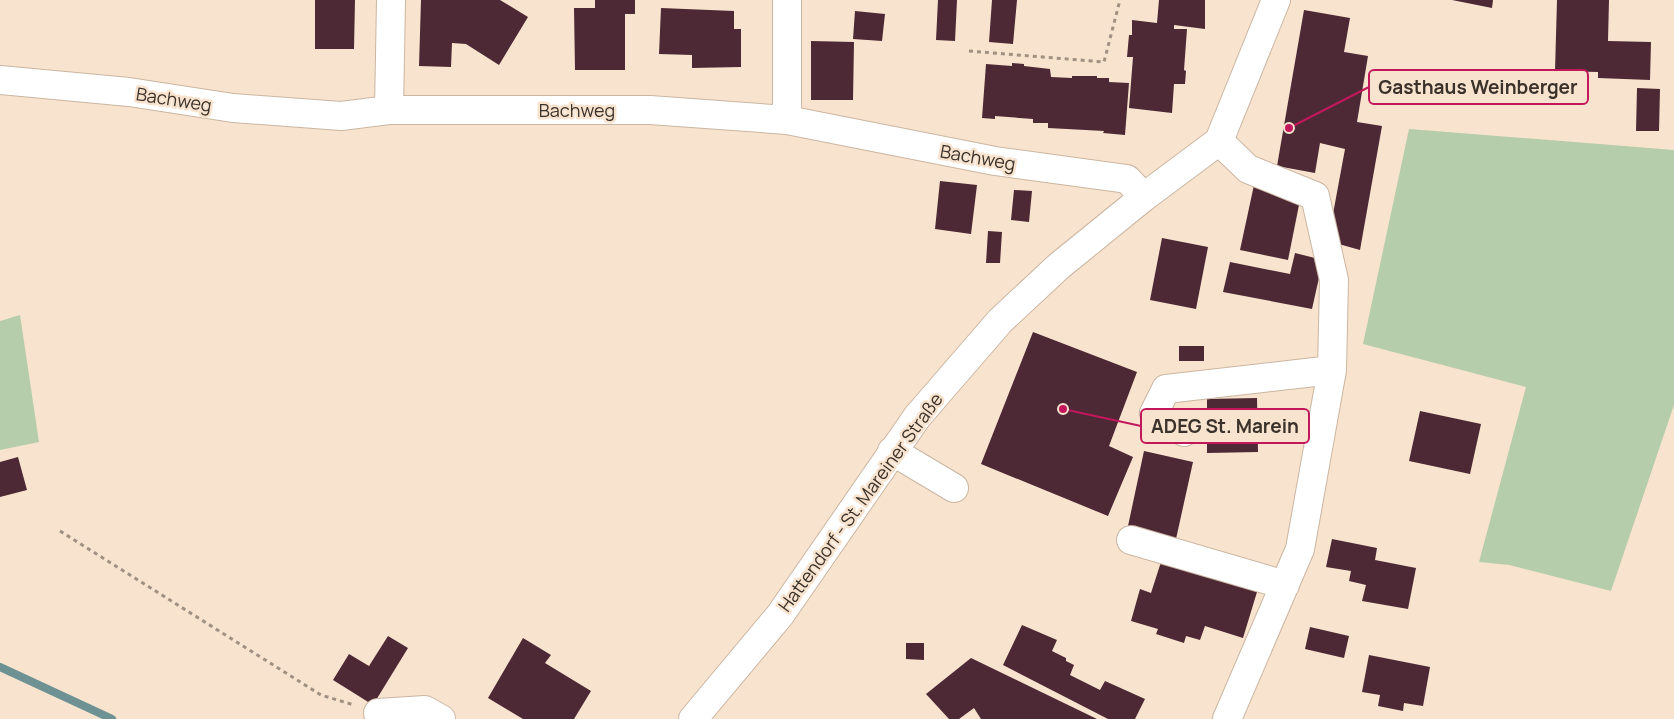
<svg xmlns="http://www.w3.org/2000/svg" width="1674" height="719" viewBox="0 0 1674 719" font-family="Manrope,sans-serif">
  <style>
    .green { fill: #b5cdab }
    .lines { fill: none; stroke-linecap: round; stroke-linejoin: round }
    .stream { stroke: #6e9293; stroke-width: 8 }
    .building { fill: #4d2835 }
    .minor-casing { stroke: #cab6a2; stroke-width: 30 }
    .path { stroke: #a09182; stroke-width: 3; stroke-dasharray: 4 4; stroke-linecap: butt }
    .minor { stroke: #fff; stroke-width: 28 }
    .labels { text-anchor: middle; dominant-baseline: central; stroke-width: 5; stroke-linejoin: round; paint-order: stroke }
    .street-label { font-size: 18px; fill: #3a322a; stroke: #f8e3ce }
    .leader { fill: none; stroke: #c2185b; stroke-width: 2 }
    .callout-dot { fill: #c2185b; stroke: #f8e3ce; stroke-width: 2 }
    .callout { fill: #f8e3ce; stroke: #c2185b; stroke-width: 2 }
    .callout-label { font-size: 19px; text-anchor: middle; font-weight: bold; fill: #3a322a }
  </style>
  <rect width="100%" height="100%" fill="#f8e3ce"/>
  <!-- green -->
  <path class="green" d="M1409,129L1674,150V405L1611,591L1509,565L1479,562L1526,387L1363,344Z
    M20,315L39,442L0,450V321Z"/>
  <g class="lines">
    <!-- stream -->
    <path class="stream" d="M0,667L112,719"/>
  </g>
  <!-- building -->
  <path class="building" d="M315,0H355L354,49H315Z
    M421,0H500L528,17L499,65L466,44L452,43L451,67L419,66Z
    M595,0H635V14H625V70H575L574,8H595Z
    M938,0H957L955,41L936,40Z
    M992,0H1017L1013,44L989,42Z
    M1159,0H1205V29L1174,25V29H1187L1184,70L1186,71L1185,84H1174L1172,113L1129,108L1133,57H1127L1129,35H1132V20L1157,23Z
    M1452,0H1493L1492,8Z
    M1557,0H1609L1608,41L1651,42L1650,80L1598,78V72L1555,71Z
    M661,8L734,11V29H741V67L692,68V55L659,54Z
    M1304,10L1350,18L1344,52L1368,56L1357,122L1382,126L1360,250L1328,241L1345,149L1320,143L1315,173L1277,166Z
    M855,11L885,14L882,41L853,39Z
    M811,41L854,42L853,100H811Z
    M1012,63L1024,64V66L1050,69L1051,77L1072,78V76H1097V78H1109V82L1129,83L1125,135L1103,133L1104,131L1048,128V123H1033V119L995,116V119L982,118L986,64L1012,66Z
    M1637,88L1660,89L1659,131H1636Z
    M940,181L977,185L971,234L935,229Z
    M1254,185L1301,195L1288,260L1240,250Z
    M1014,190L1032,191L1029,222L1011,220Z
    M988,231L1002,232L1000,263H986Z
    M1162,238L1208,247L1196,309L1150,300Z
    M1295,253L1323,260L1312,309L1223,292L1230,262L1290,274Z
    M1033,332L1137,372L1109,446L1133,457L1108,516L981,464Z
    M1179,346H1204V361H1179Z
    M1257,398L1258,452L1207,453V399Z
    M1420,411L1481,424L1470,474L1409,461Z
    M1144,451L1193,462L1176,539L1128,526Z
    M18,457L27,490L0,497V462Z
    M1332,539L1377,548L1375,560L1416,568L1408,609L1362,601L1366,585L1349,581L1351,571L1326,567Z
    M1161,562L1257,592L1243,638L1205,626L1200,640L1186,636L1184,643L1156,634L1158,629L1131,621L1140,589L1151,593Z
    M1022,625L1057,640L1052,651L1066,658V661L1074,665L1070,675L1100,690L1105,681L1145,699L1135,719H1108L1003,665Z
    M1310,627L1349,636L1344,658L1305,649Z
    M388,636L408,648L373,705L333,680L349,654L369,666Z
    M523,638L551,655L545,663L591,691L574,719H523L488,698Z
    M906,643H924V660L906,659Z
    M1369,655L1430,667L1423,706L1404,703L1403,711L1378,706L1380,695L1362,692Z
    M971,658L1097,719H981L974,708L959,719H949L926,694Z"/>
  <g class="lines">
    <defs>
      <path id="minor" d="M0,80L129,92L233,108L341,116L389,110H650L787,120L995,161L1127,179L1144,197
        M389,110L391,0
        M787,120V0
        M1219,141L1248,169L1315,196L1334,280L1332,370L1300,549L1227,719
        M1184,432L1154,413L1166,389L1332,370
        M892,451L954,488
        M1131,540L1285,585
        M378,713L425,710L441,719
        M693,719L780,615L917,417L1000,321L1059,266L1144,197L1219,141L1276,0"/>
    </defs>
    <!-- minor casing -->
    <use href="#minor" class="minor-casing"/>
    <!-- path -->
    <path class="path" d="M969,51L1104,62L1120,0
      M60,531L321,695L354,705"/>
    <!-- minor -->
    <use href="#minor" class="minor"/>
  </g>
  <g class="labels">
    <!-- street labels -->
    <g class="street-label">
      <text transform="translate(174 99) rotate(9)">Bachweg</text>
      <text x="577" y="110">Bachweg</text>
      <text transform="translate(978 157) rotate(10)">Bachweg</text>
      <text transform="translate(860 502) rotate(-54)">Hattendorf - St. Mareiner Straße</text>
    </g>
  </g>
  <!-- callouts -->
  <path class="leader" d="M1289 128L1369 87M1063 409L1141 426"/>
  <g class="callout-dot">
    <circle cx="1289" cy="128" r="5"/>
    <circle cx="1063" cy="409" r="5"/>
  </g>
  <g class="callout">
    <rect x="1369" y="70" width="219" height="34" rx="5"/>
    <rect x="1141" y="409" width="168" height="34" rx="5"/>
  </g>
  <g class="callout-label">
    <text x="1478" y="94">Gasthaus Weinberger</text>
    <text x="1225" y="433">ADEG St. Marein</text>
  </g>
</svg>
